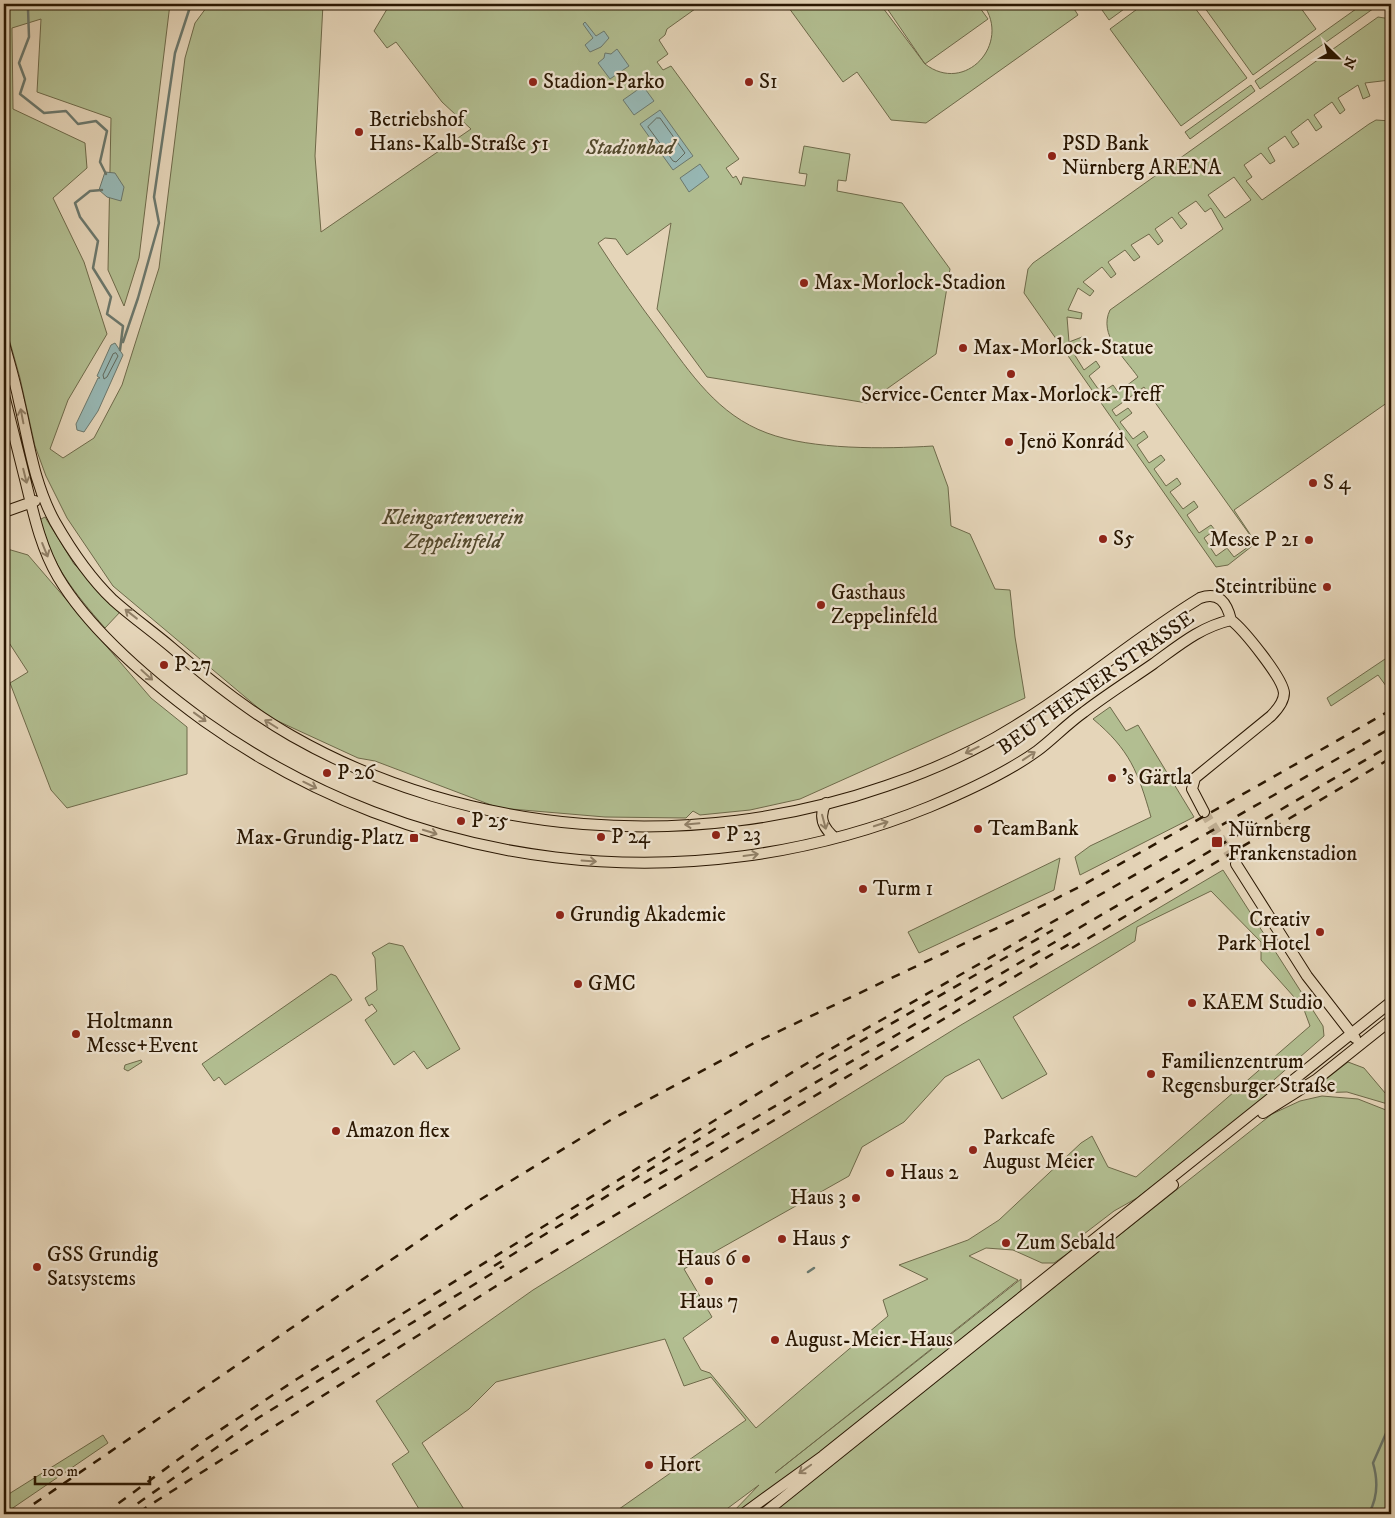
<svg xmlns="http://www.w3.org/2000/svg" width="1395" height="1518" viewBox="0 0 1395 1518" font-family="'IM FELL DW Pica',serif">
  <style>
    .green { fill: #b2be91; stroke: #6e6a4a; fill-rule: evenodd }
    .water { fill: #97b8b5; stroke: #6b786d }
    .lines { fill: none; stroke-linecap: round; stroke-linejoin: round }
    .shore { stroke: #60685c; stroke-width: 1 }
    .stream { stroke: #6b786d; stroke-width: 2.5 }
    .major-tunnel { stroke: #c0af94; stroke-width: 10; stroke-dasharray: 10 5; stroke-linecap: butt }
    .major-casing { stroke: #2a1702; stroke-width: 12 }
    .major { stroke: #e5d5b9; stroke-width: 10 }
    .rail { stroke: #2a1702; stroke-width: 2.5; stroke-dasharray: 9 9; stroke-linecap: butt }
    .oneway { stroke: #918067 }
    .poi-dot { fill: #8f2418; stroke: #eee4d2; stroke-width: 2 }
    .labels { text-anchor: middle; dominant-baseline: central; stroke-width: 4.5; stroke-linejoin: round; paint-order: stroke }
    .poi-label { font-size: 21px; fill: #2a1702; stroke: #eee4d2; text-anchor: start }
    .park-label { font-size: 21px; font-style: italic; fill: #53492d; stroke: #eee4d2 }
    .street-label { font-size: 21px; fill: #2a1702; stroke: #eee4d2 }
  </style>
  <rect width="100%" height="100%" fill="#e5d5b9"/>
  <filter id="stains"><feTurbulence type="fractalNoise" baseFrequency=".004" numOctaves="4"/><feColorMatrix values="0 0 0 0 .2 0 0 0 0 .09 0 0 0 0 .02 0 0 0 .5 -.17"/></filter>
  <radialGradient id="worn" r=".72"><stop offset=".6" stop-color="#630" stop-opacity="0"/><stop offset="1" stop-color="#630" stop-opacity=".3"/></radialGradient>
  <!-- green -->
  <path class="green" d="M4,4H170L139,258L124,306L108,270L111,118L37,92L41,19L12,28L13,109L85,143L87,168L53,198L84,262L107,334L68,400L50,449L63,458L94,438L122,385L159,268L185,58L195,23L209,4H323L315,156L321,232L471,129L442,102L396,42L387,48L374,31L390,4H702L667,29L665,35L659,40L668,54L657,62L663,70L671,66L739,159L726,168L733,178L736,176L741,185L743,177L805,186L807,174L799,173L804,146L850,154L846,181L838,180L837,191L902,203L950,269L936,354L867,403L707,377L657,309L671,223L627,255L616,239L605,238L598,243C618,274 639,304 661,333C691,374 718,415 767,433C812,450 885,449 933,446L948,487L951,526L970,534L995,589L1010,590L1015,637L1025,698L800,799L750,810L700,815L693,811L686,818L605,817L499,808L375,761L358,758L269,717L113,586L67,518L46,476L35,446L20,378L4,321Z
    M786,4H880L925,64L884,4H977L988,19L925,64C965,95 1012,44 983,4H1071L1078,15L926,123L891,120L857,72L843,82Z
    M1112,4H1131L1109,20L1102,10Z
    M1144,4H1192L1247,78L1181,126L1110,29Z
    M1202,4H1298L1316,29L1253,75Z
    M1363,4L1377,6L1260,89L1255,81Z
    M1378,17L1391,19V95L1388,94L1390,80L1365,83L1370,96L1363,99L1358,85L1338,98L1345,110L1340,114L1332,102L1314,115L1322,127L1316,131L1308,119L1291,132L1299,144L1293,148L1285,136L1268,148L1275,161L1270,164L1261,153L1244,165L1252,177L1246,181L1262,200L1369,124L1376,120L1391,121V400L1234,510L1256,543L1228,565L1216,567L1024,293L1028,269L1033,263ZM1234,177L1251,200L1225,218L1208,195ZM1196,201L1205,212L1211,208L1223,229L1110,310C1098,335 1124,357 1138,377L1118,392L1113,385L1101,393L1089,376L1100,367L1096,361L1084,370L1071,349L1085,344L1082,337L1069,342L1067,317L1081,319L1082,313L1068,310L1078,288L1090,296L1094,291L1083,282L1102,267L1111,278L1116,274L1108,262L1125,250L1134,261L1140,257L1131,245L1149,234L1158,245L1163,241L1155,229L1172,217L1181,229L1187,224L1178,213ZM1144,387L1255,542L1234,557L1227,548L1216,556L1204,538L1215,530L1211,525L1199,533L1187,515L1198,507L1194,501L1183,509L1170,492L1181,484L1177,478L1166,486L1154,469L1165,460L1161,455L1149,463L1137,445L1148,437L1144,431L1133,439L1120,422L1132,413L1128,408L1116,416L1112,410Z
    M1251,85L1255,91L1190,139L1185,132Z
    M45,517L74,564L121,611L105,628C73,591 54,568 39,520Z
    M4,548L28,555L151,698L187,727V774L67,808L51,790L10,683L28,672L4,635Z
    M1391,655V689L1389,690L1378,675L1331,706L1327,698Z
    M1110,707L1126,731L1138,725L1194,817L1080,875L1075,857L1090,846L1151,817C1138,772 1130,750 1093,719Z
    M1060,858L1054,890L919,953L908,932Z
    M1223,870L1323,1026L1324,1036L1267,1086L1272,1092L1137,1198L1114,1211L1084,1234L1071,1251L1054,1263H1042L1013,1250L986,1248L969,1256L1018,1280L775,1473L1021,1279V1291L804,1465L735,1514H731L759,1485L720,1514H612L746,1420L711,1377L684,1386L665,1339L496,1382L469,1409L422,1443L467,1514H422L392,1464L409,1452L376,1401L533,1290L961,1025ZM1211,891L1261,942V960L1303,1007L1310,1026L1136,1177L1108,1167L1092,1136L1081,1143L999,1220L968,1240L899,1265L928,1279L883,1300L888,1316L756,1428L710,1373L701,1370L683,1338L712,1317L684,1269L849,1176L862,1147L904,1122L945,1077L979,1059L1002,1099L1047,1074L1013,1017L1135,941L1137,927Z
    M389,943L403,946L460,1049L427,1069L414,1051L394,1065L365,1020L377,1011L372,1004L369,1006L365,998L377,990L375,958L372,953Z
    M331,974L336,976L352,1000L225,1085L219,1077L214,1081L202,1064Z
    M141,1060L142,1062L128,1071L124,1069L125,1065Z
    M1348,1062L1364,1068L1391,1100V1105L1347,1092L1312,1093L1311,1091Z
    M1322,1096L1358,1099L1391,1112V1514H768L1272,1114L1300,1101Z
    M103,1435L108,1443L4,1514V1497Z"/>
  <!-- water -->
  <path class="water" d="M585,22L596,36L604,31L609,38L601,47L590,52L585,45L593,38L583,24Z
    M617,49L629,66L610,79L598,63L604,58L605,53L611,54Z
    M643,86L654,101L634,115L623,100Z
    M660,110L693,156L673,170L640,124Z
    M700,164L709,177L689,192L680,178Z
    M105,172L115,173L124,187L121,201L107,197L99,190Z
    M115,343L123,355L98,411L84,432L77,430L76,424L98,378H100L97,376L111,345Z"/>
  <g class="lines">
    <!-- shore -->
    <path class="shore" d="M657,118H660L685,153L676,162L673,161L648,127Z
      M116,353L118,356L107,377L104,379L103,375L113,354Z"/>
    <!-- stream -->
    <path class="stream" d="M22,4L28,9
      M31,4L28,9L29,37L19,63L25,79L20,94L44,113L66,111L78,124L96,121L107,131L100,162L106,174
      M4,14L8,16L9,4
      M102,190L90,191L75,203L80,217L98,241L93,268L111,297L107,314L123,326L120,350
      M123,342L138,298L159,223L154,197L175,53L191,4
      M808,1272L814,1268
      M1364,1514L1369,1513C1378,1497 1378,1480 1373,1463L1391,1422"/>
    <!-- major-tunnel -->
    <path class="major-tunnel" d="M1204,812L1236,864"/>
    <defs>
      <path id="major" d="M4,343C9,362 15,381 19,401C29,443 34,484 55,522C71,550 90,578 113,600C132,617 152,631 171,647C209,680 248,711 292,736C469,837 694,853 886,786C931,771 975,751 1015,726C1079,687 1136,637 1200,598C1219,591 1227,603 1231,620
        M4,395C11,424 19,454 26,483C34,516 41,548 58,577C91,632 152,683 204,721C416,872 687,905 929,807C965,792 1005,774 1037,751C1053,739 1067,724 1084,712C1106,695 1130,680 1153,664C1178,646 1200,627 1231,620
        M4,512L35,501
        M826,803C818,817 823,828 835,838
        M1204,812L1192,789L1195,778L1271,716C1277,710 1284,702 1284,693C1283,678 1243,629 1231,620
        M1236,864L1307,976L1355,1038
        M1263,1113L1317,1079L1391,1020
        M743,1514L823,1456L1391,1002
        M763,1514L1173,1185"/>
    </defs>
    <!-- major casing -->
    <use href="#major" class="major-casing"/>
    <!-- major -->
    <use href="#major" class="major"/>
    <!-- rail -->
    <path class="rail" d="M1072,948L1391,758
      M813,1069L1053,930
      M644,1183L1391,745
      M494,1266L723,1124
      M139,1512L493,1288L1076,940
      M19,1514L473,1204L614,1118L754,1043L1014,920L1083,885L1391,710
      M104,1514L202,1442L297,1379L822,1054L1391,728
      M123,1514L258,1418L504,1266"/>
  </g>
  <!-- one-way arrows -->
  <defs><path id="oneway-shaft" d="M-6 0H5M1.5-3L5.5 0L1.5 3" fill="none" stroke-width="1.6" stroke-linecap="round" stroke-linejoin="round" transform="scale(1.25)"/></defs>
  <g class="oneway">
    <use href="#oneway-shaft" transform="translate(22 416) rotate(-101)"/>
    <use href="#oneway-shaft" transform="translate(25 476) rotate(76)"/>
    <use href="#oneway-shaft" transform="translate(45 550) rotate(68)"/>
    <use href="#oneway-shaft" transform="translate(131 614) rotate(-142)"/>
    <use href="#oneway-shaft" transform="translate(147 675) rotate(42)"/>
    <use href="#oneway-shaft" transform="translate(200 717) rotate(36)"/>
    <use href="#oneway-shaft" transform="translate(271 724) rotate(-148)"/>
    <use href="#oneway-shaft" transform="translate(972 750) rotate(154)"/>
    <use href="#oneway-shaft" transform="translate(1029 756) rotate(-34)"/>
    <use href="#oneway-shaft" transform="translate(310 785) rotate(26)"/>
    <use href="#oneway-shaft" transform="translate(824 822) rotate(75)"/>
    <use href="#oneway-shaft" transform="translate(692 824) rotate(175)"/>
    <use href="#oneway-shaft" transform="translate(881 824) rotate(-18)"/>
    <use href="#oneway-shaft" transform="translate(430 832) rotate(17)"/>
    <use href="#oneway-shaft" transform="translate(751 855) rotate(-8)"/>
    <use href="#oneway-shaft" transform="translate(589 861) rotate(4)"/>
    <use href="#oneway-shaft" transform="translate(805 1469) rotate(145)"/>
  </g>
  <!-- markers -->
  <g class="poi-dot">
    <circle cx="533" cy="82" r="5"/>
    <circle cx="749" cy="82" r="5"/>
    <circle cx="359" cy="132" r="5"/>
    <circle cx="1052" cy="156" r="5"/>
    <circle cx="804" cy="283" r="5"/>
    <circle cx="963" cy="348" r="5"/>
    <circle cx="1011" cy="374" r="5"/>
    <circle cx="1009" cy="442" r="5"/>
    <circle cx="1313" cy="483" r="5"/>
    <circle cx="1103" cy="539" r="5"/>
    <circle cx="1309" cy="540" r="5"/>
    <circle cx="1327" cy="587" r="5"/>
    <circle cx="821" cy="605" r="5"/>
    <circle cx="164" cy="665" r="5"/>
    <circle cx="327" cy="773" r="5"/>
    <circle cx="1112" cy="778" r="5"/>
    <circle cx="461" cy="821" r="5"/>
    <circle cx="978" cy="829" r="5"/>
    <circle cx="716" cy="835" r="5"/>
    <circle cx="601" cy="837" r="5"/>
    <rect x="409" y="833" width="10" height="10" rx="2.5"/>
    <rect x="1211" y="836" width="12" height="12" rx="2.5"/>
    <circle cx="863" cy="889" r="5"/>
    <circle cx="560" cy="915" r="5"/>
    <circle cx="1320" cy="932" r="5"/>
    <circle cx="578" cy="984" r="5"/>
    <circle cx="1192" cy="1003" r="5"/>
    <circle cx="76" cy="1034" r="5"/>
    <circle cx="1151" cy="1074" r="5"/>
    <circle cx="336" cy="1131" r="5"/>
    <circle cx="973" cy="1150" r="5"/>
    <circle cx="890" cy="1173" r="5"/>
    <circle cx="856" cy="1198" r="5"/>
    <circle cx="782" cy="1239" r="5"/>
    <circle cx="1006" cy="1243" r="5"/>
    <circle cx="746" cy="1259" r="5"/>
    <circle cx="37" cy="1267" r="5"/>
    <circle cx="709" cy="1281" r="5"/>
    <circle cx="775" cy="1340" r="5"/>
    <circle cx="649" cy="1465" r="5"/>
  </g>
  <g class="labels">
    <!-- poi labels -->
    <g class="poi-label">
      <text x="543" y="82">Stadion-Parko</text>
      <text x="759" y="82">S1</text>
      <text x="369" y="120">Betriebshof<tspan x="369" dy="24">Hans-Kalb-Straße 51</tspan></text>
      <text x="1062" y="144">PSD Bank<tspan x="1062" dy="24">Nürnberg ARENA</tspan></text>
      <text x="814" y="283">Max-Morlock-Stadion</text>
      <text x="973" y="348">Max-Morlock-Statue</text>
      <text x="1011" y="395" text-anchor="middle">Service-Center Max-Morlock-Treff</text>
      <text x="1019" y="442">Jenö Konrád</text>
      <text x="1323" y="483">S 4</text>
      <text x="1113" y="539">S5</text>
      <text x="1299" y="540" text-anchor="end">Messe P 21</text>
      <text x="1317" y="587" text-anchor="end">Steintribüne</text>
      <text x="831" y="593">Gasthaus<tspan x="831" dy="24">Zeppelinfeld</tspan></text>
      <text x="174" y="665">P 27</text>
      <text x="337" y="773">P 26</text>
      <text x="1122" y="778">'s Gärtla</text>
      <text x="471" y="821">P 25</text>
      <text x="988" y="829">TeamBank</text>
      <text x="1228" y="830">Nürnberg<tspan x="1228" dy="24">Frankenstadion</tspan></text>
      <text x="726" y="835">P 23</text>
      <text x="611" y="837">P 24</text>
      <text x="404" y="838" text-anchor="end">Max-Grundig-Platz</text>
      <text x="873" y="889">Turm 1</text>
      <text x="570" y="915">Grundig Akademie</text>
      <text x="1310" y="920" text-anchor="end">Creativ<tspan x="1310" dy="24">Park Hotel</tspan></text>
      <text x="588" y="984">GMC</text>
      <text x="1202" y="1003">KAEM Studio</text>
      <text x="86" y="1022">Holtmann<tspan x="86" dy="24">Messe+Event</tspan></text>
      <text x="1161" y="1062">Familienzentrum<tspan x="1161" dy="24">Regensburger Straße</tspan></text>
      <text x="346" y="1131">Amazon flex</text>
      <text x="983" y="1138">Parkcafe<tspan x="983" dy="24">August Meier</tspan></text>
      <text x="900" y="1173">Haus 2</text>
      <text x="846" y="1198" text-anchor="end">Haus 3</text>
      <text x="792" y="1239">Haus 5</text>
      <text x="1016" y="1243">Zum Sebald</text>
      <text x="47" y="1255">GSS Grundig<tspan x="47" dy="24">Satsystems</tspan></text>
      <text x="736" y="1259" text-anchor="end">Haus 6</text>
      <text x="709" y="1302" text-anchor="middle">Haus 7</text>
      <text x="785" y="1340">August-Meier-Haus</text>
      <text x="659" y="1465">Hort</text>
    </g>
    <!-- park labels -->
    <g class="park-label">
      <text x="630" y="148">Stadionbad</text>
      <text x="453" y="518">Kleingartenverein<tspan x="453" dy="24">Zeppelinfeld</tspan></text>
    </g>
    <!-- street labels -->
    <g class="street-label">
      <text transform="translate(1096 683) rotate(-35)">BEUTHENER STRASSE</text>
    </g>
  </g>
  <!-- margin -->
  <rect width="1395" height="1518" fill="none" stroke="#e5d5b9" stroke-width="20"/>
  <rect x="5" y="5" width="1385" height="1508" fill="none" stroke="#2a1702" stroke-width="2.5"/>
  <rect x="10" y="10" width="1375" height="1498" fill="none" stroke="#2a1702"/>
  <!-- north arrow -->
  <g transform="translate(1338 58) rotate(113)" stroke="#eee4d2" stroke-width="4" paint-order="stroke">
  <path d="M0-4L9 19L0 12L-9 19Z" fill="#2a1702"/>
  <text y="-8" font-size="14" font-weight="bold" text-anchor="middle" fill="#2a1702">N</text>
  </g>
  <!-- scale -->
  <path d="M35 1476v8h115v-8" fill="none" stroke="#2a1702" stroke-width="2.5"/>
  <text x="42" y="1476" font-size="15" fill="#2a1702" stroke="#eee4d2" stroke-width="4" paint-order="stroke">100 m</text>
  <rect width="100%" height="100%" filter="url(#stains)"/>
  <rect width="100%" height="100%" fill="url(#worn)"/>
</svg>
